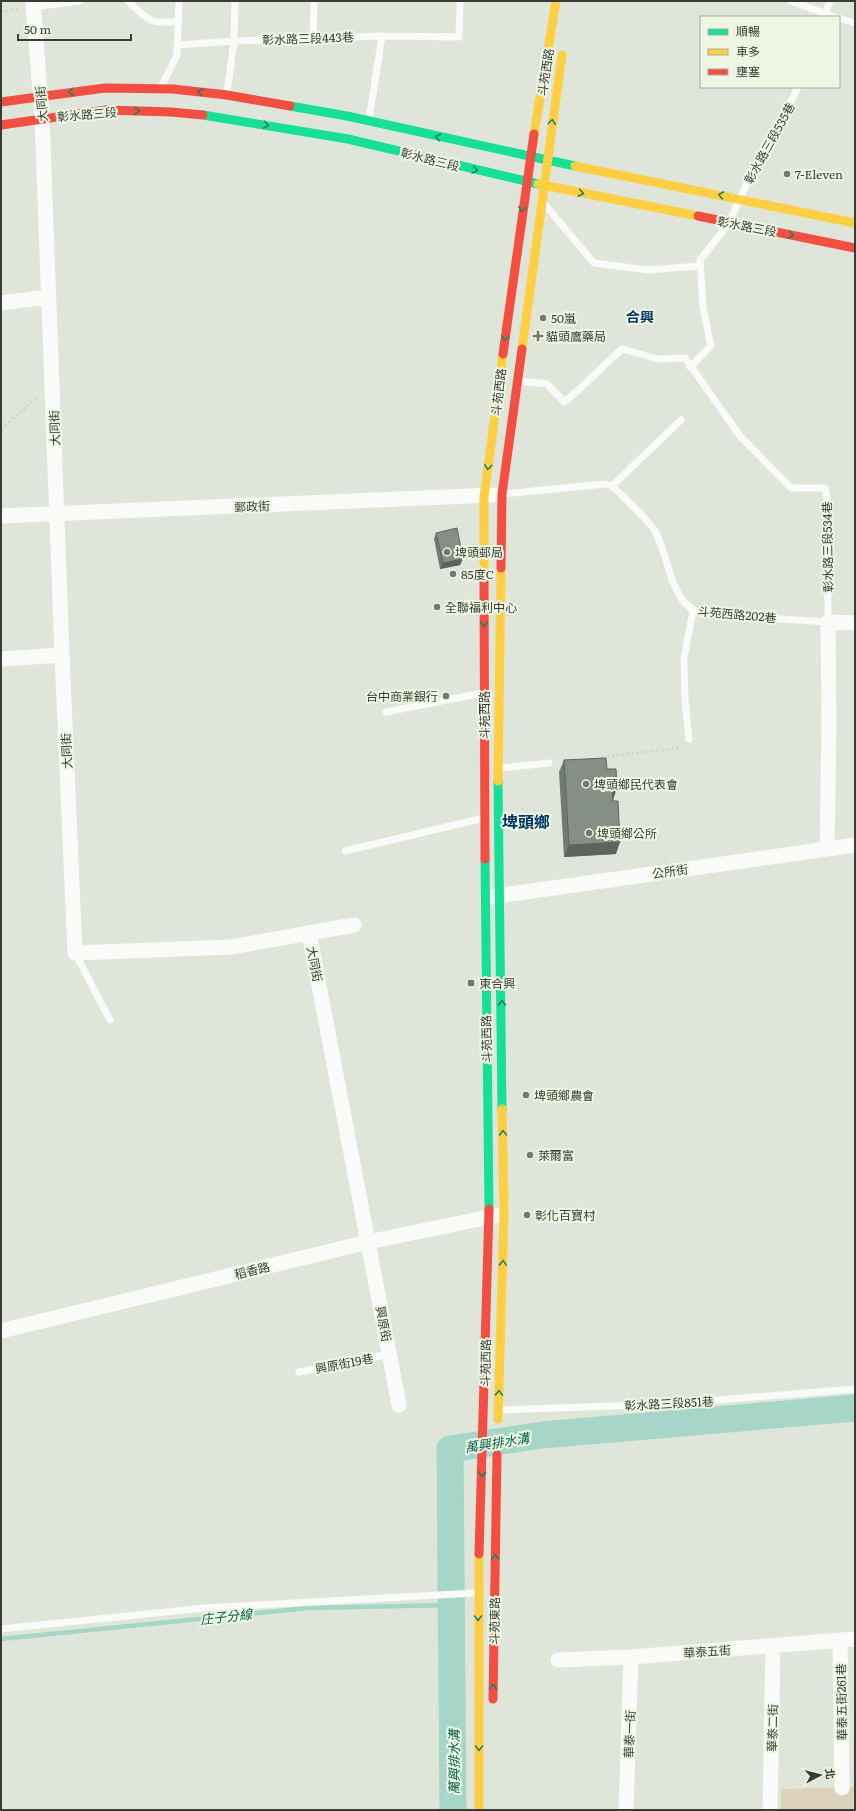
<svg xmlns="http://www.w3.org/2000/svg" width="856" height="1811" viewBox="0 0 856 1811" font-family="Literata,'Noto Sans TC',serif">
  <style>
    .green { fill: #ddd3bd }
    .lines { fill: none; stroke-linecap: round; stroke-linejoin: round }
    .stream { stroke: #a5d6c7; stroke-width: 4.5 }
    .river { stroke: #a5d6c7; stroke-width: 27 }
    .path { stroke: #d1d2cf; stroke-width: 2.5; stroke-dasharray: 2 3; stroke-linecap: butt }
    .lane { stroke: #fafbf9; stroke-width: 7 }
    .street { stroke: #fafbf9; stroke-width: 15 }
    .fast { stroke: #16e098; stroke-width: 9 }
    .slow { stroke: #ffcf43; stroke-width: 9 }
    .jam { stroke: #f24e42; stroke-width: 9 }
    .wall { fill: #727b72 }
    .shaded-wall { fill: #5d645d }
    .building { fill: #858f85; stroke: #5d645d }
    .oneway { stroke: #2c7e5d }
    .poi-dot { fill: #74786f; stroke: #eef6e3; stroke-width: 1.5 }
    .labels { text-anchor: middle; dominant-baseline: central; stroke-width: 4; stroke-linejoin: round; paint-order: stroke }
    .street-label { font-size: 12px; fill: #3a3d35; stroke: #eef6e3 }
    .poi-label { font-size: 12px; fill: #3a3d35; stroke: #eef6e3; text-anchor: start }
    .water-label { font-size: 13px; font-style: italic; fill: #006151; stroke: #eef6e3 }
    .quarter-label { font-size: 14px; font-weight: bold; fill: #013466; stroke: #eef6e3 }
    .district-label { font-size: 16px; font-weight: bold; fill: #013466; stroke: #eef6e3 }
  </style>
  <rect width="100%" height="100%" fill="#e0e5da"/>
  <!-- green -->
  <path class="green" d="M855,1787V1810H781V1789Z"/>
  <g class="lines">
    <!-- stream -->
    <path class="stream" d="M1,1639L308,1608L451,1605"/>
    <!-- river -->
    <path class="river" d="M453,1810L450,1449L542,1435L855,1408"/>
    <!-- path -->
    <path class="path" d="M1,12L19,9
      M1,429L38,397
      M597,758L678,748L681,746"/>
    <!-- lane -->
    <path class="lane" d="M128,1C148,20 150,25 179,21
      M791,1L835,17
      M33,7L80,1
      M824,17L830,1
      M839,18L855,23
      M313,38L314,1
      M177,45L234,41L382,36
      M161,87L177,55L179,1
      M227,93L234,41L235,1
      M369,120L382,36L459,37L460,1
      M545,205L594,263L648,270L700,266
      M690,367L711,346L703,308L700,260L729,223L747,183L768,148L798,87
      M612,486L681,420
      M504,494L605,484L612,486C622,495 651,523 656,533C670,560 670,605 703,614L828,622L827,499L825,488H791L740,436L685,358L658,359L622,349C602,366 585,386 564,402L547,384L519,381
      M386,712L482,693
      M689,739L685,700L684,658L693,611
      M501,768L549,763
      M345,851L484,818
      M75,953L110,1020
      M299,1372L390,1354
      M500,1410L668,1404L855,1389
      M1,1629L205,1608L475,1593"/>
    <!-- street -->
    <path class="street" d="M33,1L42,118L62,655L75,953L231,947L309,933L399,1405
      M1,303L48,297
      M1,516L493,495
      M1,659L62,655
      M827,849L829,726L828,622L855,623
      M490,897L855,845
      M309,933L354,925
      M1,1331L368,1242L499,1215
      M840,1640L842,1788
      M558,1660L631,1657L855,1639
      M626,1810L631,1657
      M770,1810L773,1646"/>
    <!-- fast -->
    <path class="fast" d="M290,106L347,116L575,166
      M203,115L348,139L538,184
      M498,781L502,1109
      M485,859L489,1209"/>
    <!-- slow -->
    <path class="slow" d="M534,134L556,1
      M575,166L855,223
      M538,184L698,216
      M522,349L562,55
      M484,576V497L503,354
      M498,781L501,568
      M498,1419L504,1213L502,1109
      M479,1810V1554"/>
    <!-- jam -->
    <path class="jam" d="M1,102L105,88L173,89L227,95L290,106
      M1,125L106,110L171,112L203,115
      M698,216L855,248
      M503,354L534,134
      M501,568L502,494L522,349
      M484,576L485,859
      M479,1554L489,1209
      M493,1699L497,1455"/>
  </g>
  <!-- wall -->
  <path class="wall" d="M436,533L460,565L440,569L434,539Z
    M564,760L607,769L613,799L616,854L564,857L559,772Z"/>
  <!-- shaded-wall -->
  <path class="shaded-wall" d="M463,559L460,565L440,569L443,563Z
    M617,788L613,800L612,789Z
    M620,842L616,854L564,857L569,845Z"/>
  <!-- building -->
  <path class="building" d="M457,528L463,559L443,563L436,533Z
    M606,758L607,769H616L617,788L612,789L613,801H618L620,842L569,845L564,760Z"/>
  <!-- one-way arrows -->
  <defs><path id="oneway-chevron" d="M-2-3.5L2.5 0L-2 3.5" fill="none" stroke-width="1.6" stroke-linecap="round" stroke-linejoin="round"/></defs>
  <g class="oneway">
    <use href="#oneway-chevron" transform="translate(71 92) rotate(173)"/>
    <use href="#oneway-chevron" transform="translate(200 92) rotate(-174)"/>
    <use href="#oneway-chevron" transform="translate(137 111) rotate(2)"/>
    <use href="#oneway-chevron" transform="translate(552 122) rotate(-82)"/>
    <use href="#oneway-chevron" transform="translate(266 125) rotate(10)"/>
    <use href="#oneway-chevron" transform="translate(438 137) rotate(-168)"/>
    <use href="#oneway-chevron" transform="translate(475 170) rotate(14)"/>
    <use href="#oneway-chevron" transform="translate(581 193) rotate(11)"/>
    <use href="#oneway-chevron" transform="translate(721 195) rotate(-169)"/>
    <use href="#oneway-chevron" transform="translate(522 209) rotate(97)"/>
    <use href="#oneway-chevron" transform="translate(791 235) rotate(12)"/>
    <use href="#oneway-chevron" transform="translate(505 338) rotate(97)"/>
    <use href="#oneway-chevron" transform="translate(488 467) rotate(97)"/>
    <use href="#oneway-chevron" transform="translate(484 624) rotate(90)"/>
    <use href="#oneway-chevron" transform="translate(502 1003) rotate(-91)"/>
    <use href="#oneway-chevron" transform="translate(503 1133) rotate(-91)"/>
    <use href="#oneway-chevron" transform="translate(503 1263) rotate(-88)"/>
    <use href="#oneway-chevron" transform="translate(499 1393) rotate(-88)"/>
    <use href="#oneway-chevron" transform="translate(482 1474) rotate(92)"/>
    <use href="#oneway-chevron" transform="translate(495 1557) rotate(-89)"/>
    <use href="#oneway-chevron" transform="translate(478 1618) rotate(90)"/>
    <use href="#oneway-chevron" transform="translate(493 1687) rotate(-89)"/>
    <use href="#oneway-chevron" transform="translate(479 1748) rotate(90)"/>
  </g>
  <!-- markers -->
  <g class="poi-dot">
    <circle cx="787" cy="174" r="4"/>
    <circle cx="543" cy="318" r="4"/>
    <path d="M536 330h4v4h4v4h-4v4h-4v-4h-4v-4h4z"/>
    <circle cx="447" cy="552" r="4"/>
    <circle cx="453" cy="574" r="4"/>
    <circle cx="437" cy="607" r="4"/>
    <circle cx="446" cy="696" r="4"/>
    <circle cx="586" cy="784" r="4"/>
    <circle cx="589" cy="833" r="4"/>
    <rect x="467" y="979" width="8" height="8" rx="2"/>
    <circle cx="526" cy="1095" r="4"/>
    <circle cx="530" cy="1155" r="4"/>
    <circle cx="527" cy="1215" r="4"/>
  </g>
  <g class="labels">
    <!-- street labels -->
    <g class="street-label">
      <text transform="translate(308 38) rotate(-2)">彰水路三段443巷</text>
      <text transform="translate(545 72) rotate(-81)">斗苑西路</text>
      <text transform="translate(41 104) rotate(-95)">大同街</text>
      <text transform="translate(87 114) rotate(-5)">彰水路三段</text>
      <text transform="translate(769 143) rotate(-61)">彰水路三段535巷</text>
      <text transform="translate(430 159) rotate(14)">彰水路三段</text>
      <text transform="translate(747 226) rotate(11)">彰水路三段</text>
      <text transform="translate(498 392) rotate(-83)">斗苑西路</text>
      <text transform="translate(54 428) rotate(-92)">大同街</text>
      <text transform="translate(252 506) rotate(-2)">郵政街</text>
      <text transform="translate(827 547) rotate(-91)">彰水路三段534巷</text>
      <text transform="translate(737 614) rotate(5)">斗苑西路202巷</text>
      <text transform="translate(484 715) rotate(-90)">斗苑西路</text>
      <text transform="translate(66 751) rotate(-93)">大同街</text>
      <text transform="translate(670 871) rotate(-8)">公所街</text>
      <text transform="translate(315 964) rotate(79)">大同街</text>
      <text transform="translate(486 1039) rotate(-91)">斗苑西路</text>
      <text transform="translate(252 1270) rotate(-14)">稻香路</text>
      <text transform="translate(384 1324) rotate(79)">興原街</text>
      <text transform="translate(344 1363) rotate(-11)">興原街19巷</text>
      <text transform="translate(485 1363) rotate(-89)">斗苑西路</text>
      <text transform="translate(669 1403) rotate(-3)">彰水路三段851巷</text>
      <text transform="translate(494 1621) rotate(-89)">斗苑東路</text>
      <text transform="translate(707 1651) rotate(-4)">華泰五街</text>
      <text transform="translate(841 1702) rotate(-91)">華泰五街261巷</text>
      <text transform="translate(772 1728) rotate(-89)">華泰二街</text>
      <text transform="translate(629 1734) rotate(-88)">華泰一街</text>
    </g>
    <!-- poi labels -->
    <g class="poi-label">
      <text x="795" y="174">7-Eleven</text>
      <text x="551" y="318">50嵐</text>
      <text x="546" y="336">貓頭鷹藥局</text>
      <text x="455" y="552">埤頭郵局</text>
      <text x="461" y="574">85度C</text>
      <text x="445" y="607">全聯福利中心</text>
      <text x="438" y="696" text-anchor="end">台中商業銀行</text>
      <text x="594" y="784">埤頭鄉民代表會</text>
      <text x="597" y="833">埤頭鄉公所</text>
      <text x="479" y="983">東合興</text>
      <text x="534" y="1095">埤頭鄉農會</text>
      <text x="538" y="1155">萊爾富</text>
      <text x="535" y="1215">彰化百寶村</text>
    </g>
    <!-- water labels -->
    <g class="water-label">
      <text transform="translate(497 1442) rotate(-9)">萬興排水溝</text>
      <text transform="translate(226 1616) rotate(-6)">庄子分線</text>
      <text transform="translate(453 1762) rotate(-90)">萬興排水溝</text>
    </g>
    <!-- quarter labels -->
    <g class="quarter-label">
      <text x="640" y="316">合興</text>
    </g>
    <!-- district labels -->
    <g class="district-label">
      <text x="526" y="821">埤頭鄉</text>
    </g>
  </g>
  <!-- border -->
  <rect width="856" height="1811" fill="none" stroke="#3a3d35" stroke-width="4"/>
  <!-- legend -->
  <rect x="700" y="16" width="140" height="72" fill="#eef6e3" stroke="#a6ac9d"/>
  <rect x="708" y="29" width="20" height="6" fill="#16e098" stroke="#a6ac9d"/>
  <text x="736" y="36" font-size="12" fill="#3a3d35">順暢</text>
  <rect x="708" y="49" width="20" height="6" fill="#ffcf43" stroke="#a6ac9d"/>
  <text x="736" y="56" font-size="12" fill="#3a3d35">車多</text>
  <rect x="708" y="69" width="20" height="6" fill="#f24e42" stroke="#a6ac9d"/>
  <text x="736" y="76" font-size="12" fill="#3a3d35">壅塞</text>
  <!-- north arrow -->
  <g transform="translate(820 1775) rotate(83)" stroke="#eef6e3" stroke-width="3" paint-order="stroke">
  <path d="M0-3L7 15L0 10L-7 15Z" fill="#3a3d35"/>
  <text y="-6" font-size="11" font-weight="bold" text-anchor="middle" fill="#3a3d35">北</text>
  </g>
  <!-- scale -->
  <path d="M18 34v6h113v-6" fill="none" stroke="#3a3d35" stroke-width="2"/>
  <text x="24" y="34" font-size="12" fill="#3a3d35" stroke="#eef6e3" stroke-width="3" paint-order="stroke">50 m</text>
</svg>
